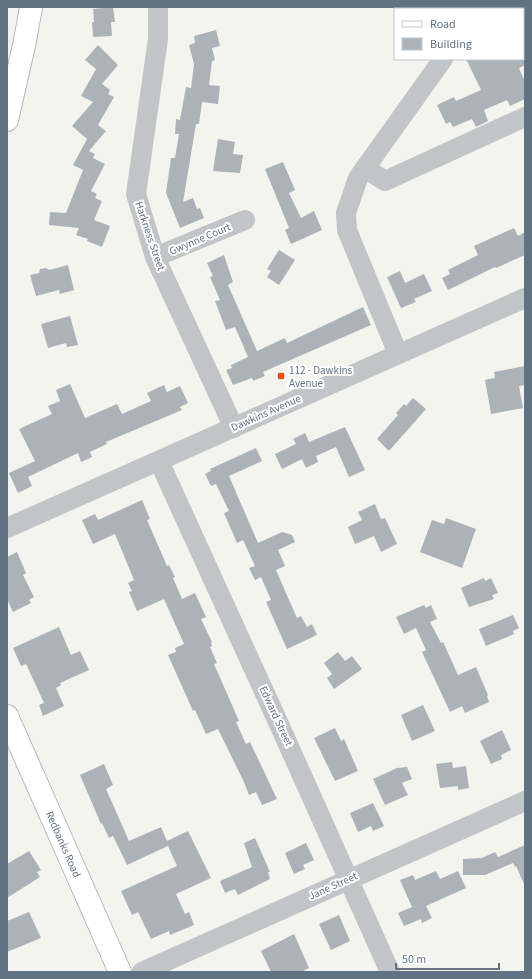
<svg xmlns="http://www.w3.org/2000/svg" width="532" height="979" viewBox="0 0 532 979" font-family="'Source Sans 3',sans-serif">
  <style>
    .building { fill: #abb2b8 }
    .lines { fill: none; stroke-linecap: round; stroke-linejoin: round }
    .major-casing { stroke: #b4b8bc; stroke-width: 24 }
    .minor { stroke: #c1c5c8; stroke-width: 20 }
    .major { stroke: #fff; stroke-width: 22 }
    .poi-dot { fill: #ef4f15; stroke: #fff; stroke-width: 1.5 }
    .labels { text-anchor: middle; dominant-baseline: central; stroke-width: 4; stroke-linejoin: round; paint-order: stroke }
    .street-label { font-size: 11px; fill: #617283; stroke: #fff }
    .poi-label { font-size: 11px; fill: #617283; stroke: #fff; text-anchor: start }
  </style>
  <rect width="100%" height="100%" fill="#f4f4ef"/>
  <!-- building -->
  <path class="building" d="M113,7L115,22H111L112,36L93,37L92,22H94L93,9Z
    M216,30L220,46L212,48L215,60L212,61L209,85L220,86L218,104L202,102L199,124H196L183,202L193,198L197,209L200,208L204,218L180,228L166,193L171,158H175L179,134H175L176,119L180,120L186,87L191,88L194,64L189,45L195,43L194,36Z
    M98,45L118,65L102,84L110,90L108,94L114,97L98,125L106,131L89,151L95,154L93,158L105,164L91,191L97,194L95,198L102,201L94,220L110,226L102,247L87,241L88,239L76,235L79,228L49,225L50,212L66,213L83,170L73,165L87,139L72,126L93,102L81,96L96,69L85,60Z
    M466,59H525V65L519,68L525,82V99L510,106L507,100L484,110L488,121L476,127L472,119L453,127L450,122L446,124L437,105L454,97L456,101L481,90Z
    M218,139L235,142L233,154L243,155L240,173L213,171Z
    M283,162L295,190L289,193L301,218L314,211L322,230L291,244L285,230L289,228L265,169Z
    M514,228L518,236L525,232V255L496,268L495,267L448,290L442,278L450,274L448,270L478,255L474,246Z
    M279,250L295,260L279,285L267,277L271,271L267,269Z
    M224,255L233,282L228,285L257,351L285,338L287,343L363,307L371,325L263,372L265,376L253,381L252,378L233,385L226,370L232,368L231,365L248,357L235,327L226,330L215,301L220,300L210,277L213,276L207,263Z
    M68,265L74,290L60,294L59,290L36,296L30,275L39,273L40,269L46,268L49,270Z
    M400,271L405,283L424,274L432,291L414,299L416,302L401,308L387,277Z
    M70,316L78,345L67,347L66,343L48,348L41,324Z
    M525,366V385L519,386L523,408L491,414L485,380L495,378L494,372Z
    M70,384L85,418L117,404L122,414L151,401L147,393L164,385L167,392L180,386L188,403L180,407L182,410L106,442L107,444L90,452L92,457L81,462L78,453L28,477L32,486L18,493L9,473L35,461L19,429L52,414L48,406L60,401L56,390Z
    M413,398L426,409L389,451L377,439L398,415L396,413L404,404L406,406Z
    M345,427L365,470L349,477L336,447L316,456L318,462L306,468L302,459L282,469L275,454L296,444L293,439L305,433L309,442Z
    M256,448L262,461L229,476L258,543L282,532L292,535L295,542L278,550L285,566L276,570L297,618L301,616L307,627L312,624L317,635L287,649L266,602L271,600L261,577L255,580L249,568L255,566L243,540L237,543L224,513L229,511L216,484L211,486L205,474L211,471L210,469Z
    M142,500L150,519L147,520L167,566L169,565L175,577L173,578L182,599L195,593L206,617L201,619L212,642L211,643L212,646L210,647L217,663L214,664L239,721L236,722L246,744L250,742L277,799L262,805L256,792L249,795L244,782L218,729L206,734L195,710L193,711L168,655L176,652L175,648L184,644L164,599L137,611L129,592L132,591L128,583L134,580L115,534L93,544L82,520L95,514L98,520Z
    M375,504L381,519L385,518L397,544L381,552L374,536L355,544L348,527L362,520L358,512Z
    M446,518L476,529L462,568L420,552L432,520L444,524Z
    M17,552L26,573L23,575L34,597L29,600L31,603L13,612L7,599V557Z
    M484,578L485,581L491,578L498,593L492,595L494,599L469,607L461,588Z
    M424,605L426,608L431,605L437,619L430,622L441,643L443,642L458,675L476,667L488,695L487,696L489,702L465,713L462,706L450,712L422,652L426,650L416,628L404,634L396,617Z
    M513,615L519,628L513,631L514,634L486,646L479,629Z
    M59,627L71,655L80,651L89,670L60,683L61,685L56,688L64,706L43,716L39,705L44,703L26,664L21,666L13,648Z
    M338,652L345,661L352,656L362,669L334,689L327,678L332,674L324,663Z
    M423,705L435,731L412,741L401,715Z
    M335,728L341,741L344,739L358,771L335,781L314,738Z
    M502,730L511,750L501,755L502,759L491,764L480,741Z
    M452,762L453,768L466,766L469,788L458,790V786L440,788L436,764Z
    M104,764L113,785L106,789L129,841L161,827L167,841L188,831L211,878L176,894L185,914L189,912L194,925L170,935L169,931L151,939L138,912L132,915L121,891L177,866L168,846L127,865L113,836L109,838L102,823L101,824L80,775Z
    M407,767L412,779L402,783L408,795L385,805L373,779L397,768Z
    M373,803L384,826L373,831L371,826L358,832L350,813Z
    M255,838L270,872H268L270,879L238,895L235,889L225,893L220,881L252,867L244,843Z
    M306,843L314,860L303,865L305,869L294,874L285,853Z
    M525,845V886L516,866L515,867L513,863L485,875H463V859L482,858L495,852L498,857Z
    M29,851L41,870L37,872L40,877L7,898V864Z
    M436,871L440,879L458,871L466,888L426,906L432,918L422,923L421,919L404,926L398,913L412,907L400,880L413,875L415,880Z
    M29,912L41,938L7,952V921Z
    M339,915L350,941L331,950L319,924Z
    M294,934L309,968L301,972H271L261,951Z"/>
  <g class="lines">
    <defs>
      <g id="major">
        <path d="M7,120L25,41L31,7"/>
        <path id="s1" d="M7,716L120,972"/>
      </g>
    </defs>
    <!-- major casing -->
    <use href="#major" class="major-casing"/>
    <!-- minor -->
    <path class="minor" d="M158,7V39L136,194L155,257L234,428
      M523,18L525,17
      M365,168L385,181L525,117
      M155,257L245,220
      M398,354L347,230L346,213L358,178L443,59
      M159,461L283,733L390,972
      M7,528L525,298
      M142,972L525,801"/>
    <!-- major -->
    <use href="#major" class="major"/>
  </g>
  <!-- markers -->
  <rect class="poi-dot" x="277" y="372" width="8" height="8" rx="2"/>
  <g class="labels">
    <!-- street labels -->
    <g class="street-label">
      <text transform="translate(150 236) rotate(71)">Harkness Street</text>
      <text transform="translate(200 239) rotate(-23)">Gwynne Court</text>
      <text transform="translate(266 413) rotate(-24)">Dawkins Avenue</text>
      <text transform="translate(276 716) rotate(65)">Edward Street</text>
      <text stroke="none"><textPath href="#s1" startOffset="140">Redbanks Road</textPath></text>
      <text transform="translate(333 886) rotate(-24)">Jane Street</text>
    </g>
    <!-- poi labels -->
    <g class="poi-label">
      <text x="289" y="370">112 - Dawkins<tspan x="289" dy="13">Avenue</tspan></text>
    </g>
  </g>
  <!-- border -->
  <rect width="532" height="979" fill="none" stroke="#617283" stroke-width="16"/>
  <!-- legend -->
  <rect x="394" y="8" width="130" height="52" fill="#ffffff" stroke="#c0c7cd"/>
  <rect x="402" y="21" width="20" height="6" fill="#ffffff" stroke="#c0c7cd"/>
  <text x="430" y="28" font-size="12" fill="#617283">Road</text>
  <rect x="402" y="38" width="20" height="12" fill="#abb2b8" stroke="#c0c7cd"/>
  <text x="430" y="48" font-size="12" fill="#617283">Building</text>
  <!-- scale -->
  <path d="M396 963v6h103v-6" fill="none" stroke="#617283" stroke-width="2"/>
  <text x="402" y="963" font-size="12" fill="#617283" stroke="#ffffff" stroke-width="3" paint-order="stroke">50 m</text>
</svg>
